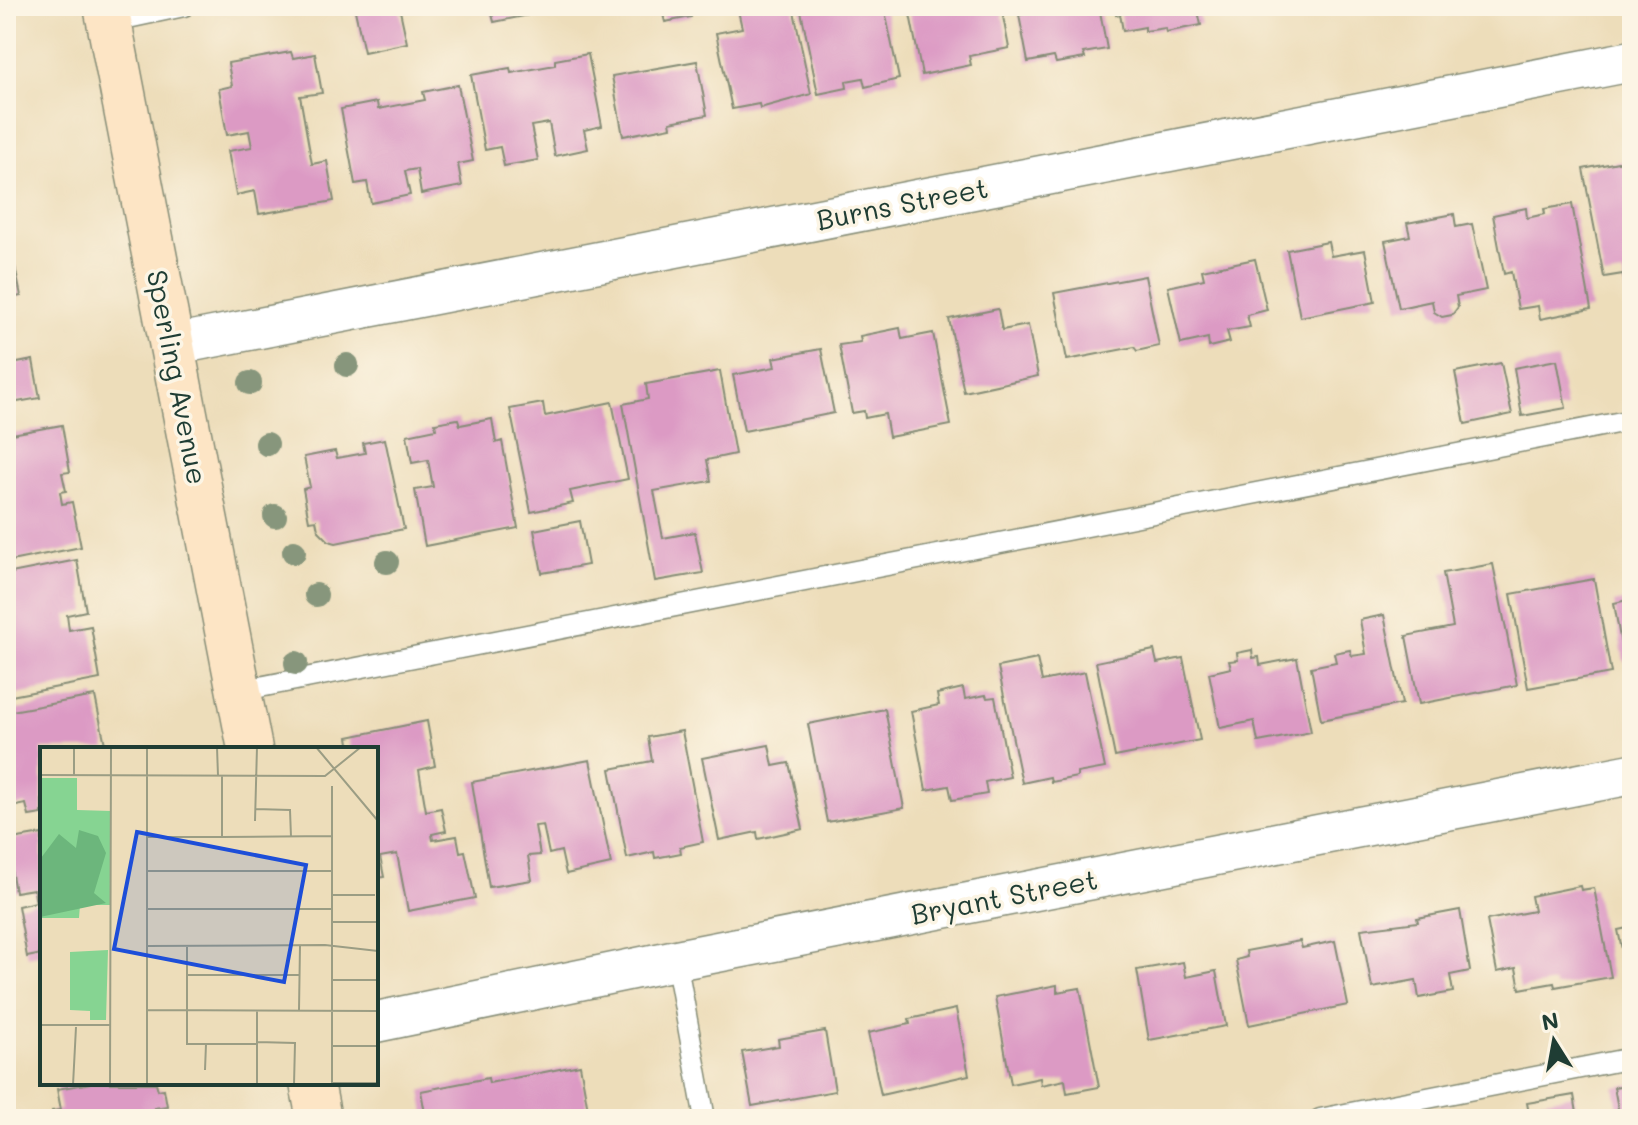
<svg xmlns="http://www.w3.org/2000/svg" width="1638" height="1125" viewBox="0 0 1638 1125" font-family="Mali,sans-serif">
  <style>
    .building { fill: #dc9ac4 }
    .lines { fill: none; stroke-linecap: round; stroke-linejoin: round }
    .lane-casing { stroke: #868d77; stroke-width: 23 }
    .street-casing { stroke: #868d77; stroke-width: 43 }
    .secondary-casing { stroke: #868d77; stroke-width: 47 }
    .lane { stroke: #fff; stroke-width: 20 }
    .street { stroke: #fff; stroke-width: 40 }
    .secondary { stroke: #fde5c5; stroke-width: 44 }
    .tree { fill: #87967b }
    .labels { text-anchor: middle; dominant-baseline: central; stroke-width: 7; stroke-linejoin: round; paint-order: stroke }
    .street-label { font-size: 28px; fill: #1f3d34; stroke: #fcf5e5 }
    .inset-road { fill: none; stroke: #9b9d84; stroke-width: 2 }
    .view { fill: #1d4ed8; fill-opacity: 0.15; stroke: #1d4ed8; stroke-width: 4 }
    .inset-edge { fill: none; stroke: #1f3d34; stroke-width: 4 }
  </style>
  <rect width="100%" height="100%" fill="#fcf5e5"/>
  <filter id="ink" filterUnits="userSpaceOnUse"><feTurbulence type="fractalNoise" baseFrequency=".0125" numOctaves="2"/><feDisplacementMap in="SourceGraphic" scale="16" xChannelSelector="R" yChannelSelector="G"/><feConvolveMatrix kernelMatrix="1 2 1 2 8 2 1 2 1" color-interpolation-filters="sRGB"/></filter>
  <filter id="wash" filterUnits="userSpaceOnUse"><feTurbulence type="fractalNoise" baseFrequency=".006" numOctaves="4" result="noise"/><feDisplacementMap in="SourceGraphic" scale="32" xChannelSelector="R" yChannelSelector="G"/><feGaussianBlur stdDeviation="1.8" result="paint"/><feColorMatrix in="noise" values="0 0 0 0 0 0 0 0 0 0 0 0 0 0 0 0 0 1.4 0 .05"/><feComposite in="paint" operator="in"/></filter>
  <g filter="url(#wash)">
    <rect width="100%" height="100%" fill="#edddba"/>
    <g id="blocks">
      <!-- building -->
      <path class="building" d="M354,6H399L407,43L364,52Z
        M490,6H537L539,13L494,22Z
        M661,6H689L691,17L665,22Z
        M737,6H793L811,94L760,108L759,104L732,109L716,33L742,28Z
        M800,6H884L899,79L865,87L863,78L846,81L847,88L818,94Z
        M925,6H1001L1009,48L969,56L971,65L922,75L909,9Z
        M1022,6H1099L1107,49L1083,53L1085,58L1056,63L1054,57L1028,62L1019,15L1024,14Z
        M1114,6H1197L1201,25L1166,32L1165,28L1145,31V27L1123,31L1120,14L1116,15Z
        M1219,6H1283L1284,7L1253,13L1252,9L1221,14Z
        M291,52L293,58L315,54L322,93L300,96L312,164L327,161L334,201L259,214L255,191L236,195L228,151L252,147L249,131L227,135L219,89L232,86L228,63Z
        M588,54L602,126L584,130L588,149L555,156L549,123L531,126L538,160L504,166L500,147L485,150L471,75L510,68L511,73L555,65V60Z
        M697,61L707,115L670,122L671,127L623,136L612,76Z
        M458,85L473,161L458,164L462,186L421,194L417,169L405,171L410,195L371,203L367,182L355,184L341,109L377,102L378,109L425,100L423,92Z
        M1623,161L1624,167L1632,165V305L1629,306L1623,274L1604,277L1583,169Z
        M1572,204L1591,309L1540,319L1538,306L1518,309L1511,272L1504,274L1493,215L1526,208L1527,218L1545,214L1544,209Z
        M1454,214L1456,227L1472,224L1486,290L1456,296L1458,307L1452,315L1442,317L1434,312L1432,301L1399,308L1385,241L1410,236L1407,223Z
        M6,222L21,296L6,299Z
        M1328,242L1331,256L1365,250L1375,302L1300,317L1287,250Z
        M1255,259L1267,310L1247,315L1250,327L1227,331L1230,342L1209,347L1208,338L1181,344L1168,287L1204,279L1202,270Z
        M1145,276L1159,346L1137,351L1134,347L1067,360L1054,293Z
        M998,309L1002,330L1028,325L1038,376L964,392L949,319Z
        M900,328L902,339L933,333L951,425L889,437L885,414L865,418L864,411L852,413L839,345L861,342L860,336Z
        M821,349L834,413L744,431L733,375L775,367L773,358Z
        M11,357L12,364L33,360L40,398L6,404V358Z
        M1557,360L1566,408L1522,416L1514,368Z
        M1501,363L1512,414L1465,424L1455,372Z
        M720,371L735,454L707,460L711,481L654,491L663,538L695,532L703,573L655,581L623,404L648,399L646,384Z
        M612,402L628,479L570,491L573,503L531,512L510,409L543,403L545,416Z
        M458,419L460,425L492,419L496,443L502,441L518,528L425,546L415,490L433,487L428,460L412,463L407,435L436,429L435,423Z
        M62,425L70,472L62,473L66,491L60,492L62,504L72,502L81,547L6,562V435Z
        M385,439L404,529L336,543L329,541L318,530L316,520L309,521L303,489L310,487L304,457L335,451L337,458L365,453L363,443Z
        M580,521L588,565L542,573L534,530Z
        M77,560L86,611L67,615L69,630L91,626L100,679L6,697V574Z
        M1493,564L1517,685L1419,704L1406,636L1453,627L1443,573Z
        M1594,579L1611,673L1528,688L1511,594Z
        M1632,599V661L1624,662L1614,603Z
        M1384,615L1402,704L1321,720L1311,667L1336,662L1334,653L1350,650L1352,656L1366,654L1360,620Z
        M1154,650L1157,663L1183,658L1200,740L1115,757L1096,662Z
        M1252,650L1253,658L1259,657L1260,665L1297,658L1311,732L1258,742L1254,721L1220,728L1209,673L1231,668L1229,661L1238,660L1237,653Z
        M1037,659L1042,681L1085,672L1105,768L1077,773V777L1051,782L1050,777L1022,783L998,667Z
        M963,688L965,699L986,695L987,698L995,697L1010,777L985,782L987,794L952,800L949,786L926,790L911,711L939,705L937,694Z
        M95,696L106,749H42V814L29,816L26,804L6,808V712Z
        M885,709L904,808L827,822L808,724Z
        M427,721L435,766L419,770L426,811L441,808L446,831L432,834L433,840L457,836L460,852L465,851L475,898L408,911L397,854L380,857L384,877L376,878V749H350L348,737Z
        M682,731L703,842L680,847L681,853L655,858L654,852L627,858L610,769L652,761L648,737Z
        M769,745L773,766L789,763L803,829L758,839L757,832L719,840L702,758Z
        M590,760L611,864L566,874L561,851L549,854L543,825L535,826L540,855L528,856L532,880L489,887L472,782Z
        M42,834V954L27,957L18,906L36,902L35,898L34,889L15,892L6,840Z
        M1580,886L1581,890L1594,888L1611,977L1555,987L1554,983L1520,989L1516,968L1497,972L1487,920L1534,911L1531,896Z
        M1460,910L1470,971L1450,975L1453,992L1419,998L1416,980L1372,988L1361,929L1418,922L1417,918Z
        M1632,927V984H1629L1618,930Z
        M1300,941L1302,948L1335,941L1348,1005L1249,1025L1236,960L1247,957L1246,951Z
        M1183,962L1186,977L1216,971L1226,1026L1149,1040L1137,970Z
        M1057,985V992L1080,988L1099,1087L1067,1093L1065,1080L1041,1085L1040,1078L1011,1084L995,997Z
        M956,1009L969,1075L881,1095L868,1033L910,1024L909,1019Z
        M825,1031L835,1091L752,1106L742,1052L779,1046L778,1039Z
        M580,1065L589,1115L578,1119H426L421,1091L488,1078L489,1083Z
        M91,1083H156L158,1090L164,1089L167,1106L154,1108L156,1119H53L52,1111L61,1110L57,1089Z
        M1632,1084V1119H1620L1614,1087Z
        M1574,1095L1578,1119H1530L1527,1103Z"/>
    </g>
  </g>
  <g filter="url(#ink)">
    <use href="#blocks" fill-opacity="0" stroke="#868d77" stroke-width="2"/>
    <g class="lines">
      <defs>
        <path id="lane" d="M109,22L184,6
          M239,691L1632,420
          M676,960L705,1119
          M1320,1119L1632,1058"/>
        <path id="street" d="M172,345L1632,61
          M376,1022L676,960L1632,774"/>
        <path id="secondary" d="M106,6L250,749
          M312,1083L319,1119"/>
      </defs>
      <!-- lane casing -->
      <use href="#lane" class="lane-casing"/>
      <!-- street casing -->
      <use href="#street" class="street-casing"/>
      <!-- secondary casing -->
      <use href="#secondary" class="secondary-casing"/>
      <!-- lane -->
      <use href="#lane" class="lane"/>
      <!-- street -->
      <use href="#street" class="street"/>
      <!-- secondary -->
      <use href="#secondary" class="secondary"/>
    </g>
    <!-- trees -->
    <g class="tree">
      <circle cx="347" cy="365" r="12"/>
      <circle cx="250" cy="383" r="12"/>
      <circle cx="267" cy="444" r="12"/>
      <circle cx="275" cy="516" r="12"/>
      <circle cx="294" cy="552" r="12"/>
      <circle cx="387" cy="562" r="12"/>
      <circle cx="316" cy="595" r="12"/>
      <circle cx="296" cy="663" r="12"/>
    </g>
  </g>
  <g class="labels">
    <!-- street labels -->
    <g class="street-label">
      <text transform="translate(902 203) rotate(-11)">Burns Street</text>
      <text transform="translate(178 377) rotate(79)">Sperling Avenue</text>
      <text transform="translate(1004 896) rotate(-11)">Bryant Street</text>
    </g>
  </g>
  <!-- overview -->
  <g transform="translate(40 747)">
    <rect width="338" height="338" fill="#edddba"/>
    <path d="M0,31H37V63L71,64L70,158H40L39,171H0ZM68,203L66,273H50V264L30,263V205Z" fill="#86d492"/>
    <path d="M39,83L58,89L66,106L54,146L66,156L0,170L1,111L19,87L36,101Z" fill="#6cb67c"/>
    <path class="inset-road" d="M34,0V28M177,0L178,29M276,0L338,74M0,28L285,29L321,0M182,29V90L292,89M215,62L250,63L251,90M215,74L217,0M108,90H182M108,124H292M292,148H335M108,162H292M292,175H338M147,198V297H166M107,199L285,198L338,204M147,228H259M292,233H338M107,263L338,264M259,263L260,198M0,278H70M217,295L255,296L254,338M292,299H338M165,323L166,297H217M292,336H338M33,338L36,280M70,338L71,0M107,338V0M217,338V263M292,338V39"/>
    <path class="view" d="M97,85L266,118L244,235L74,202Z"/>
    <rect width="338" height="338" class="inset-edge"/>
  </g>
  <!-- margin -->
  <rect width="1638" height="1125" fill="none" stroke="#fcf5e5" stroke-width="32"/>
  <!-- north arrow -->
  <g transform="translate(1554 1041) rotate(349)" stroke="#fcf5e5" stroke-width="6" paint-order="stroke">
  <path d="M0-6L14 30L0 20L-14 30Z" fill="#1f3d34"/>
  <text y="-12" font-size="22" font-weight="bold" text-anchor="middle" fill="#1f3d34">N</text>
  </g>
</svg>
